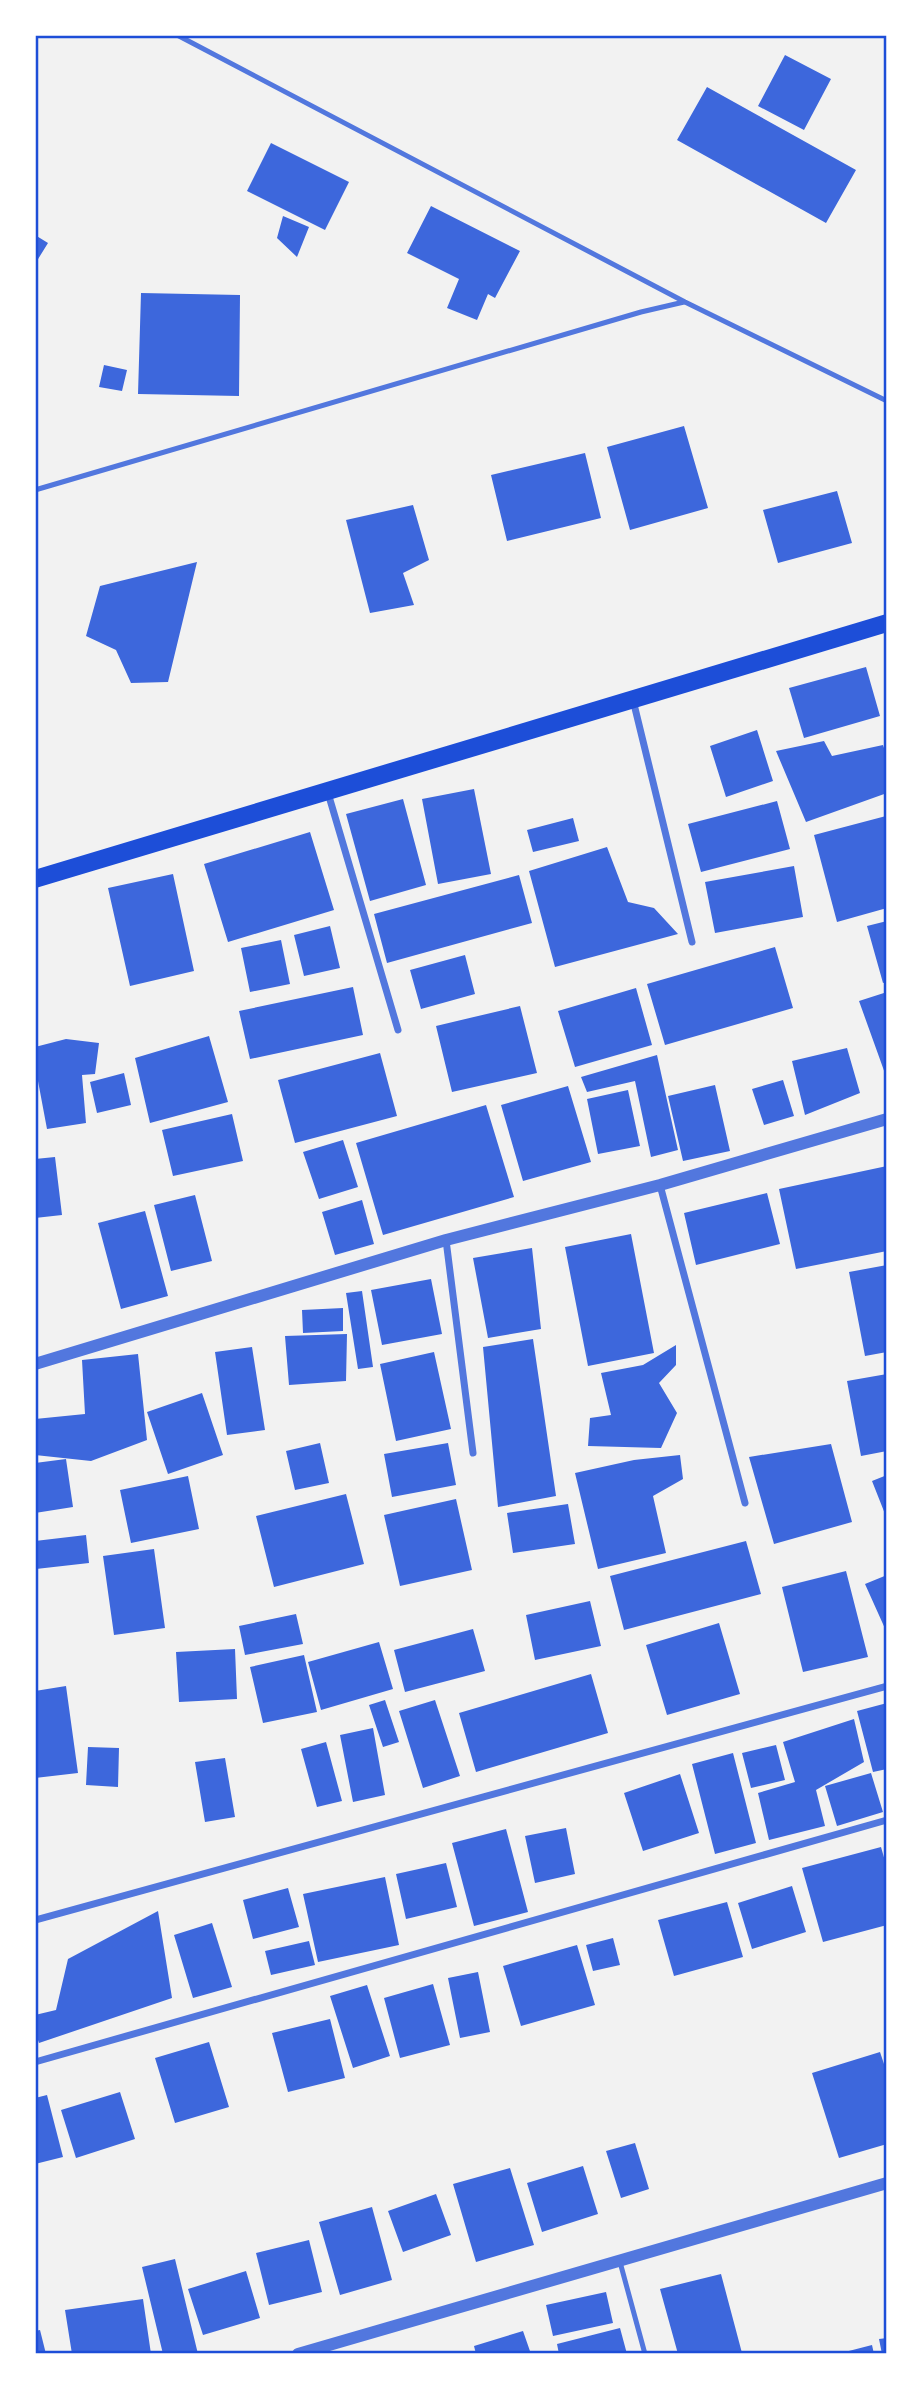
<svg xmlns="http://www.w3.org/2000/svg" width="922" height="2389" viewBox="0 0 922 2389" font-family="Lato,sans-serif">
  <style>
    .building { fill: #3d67dc }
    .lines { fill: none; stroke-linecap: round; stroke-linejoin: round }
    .service { stroke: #5277de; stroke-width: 5 }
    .minor { stroke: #5277de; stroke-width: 7 }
    .tertiary { stroke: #5277de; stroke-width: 12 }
    .primary { stroke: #1d4ed8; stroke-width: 18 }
    .neatline { fill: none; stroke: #1d4ed8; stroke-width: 2.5 }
  </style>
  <rect width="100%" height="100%" fill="#f2f2f2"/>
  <!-- building -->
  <path class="building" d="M785,55L831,79L804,130L758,106Z
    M707,87L856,170L826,223L677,140Z
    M271,143L349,182L325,230L247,191Z
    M431,206L520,251L495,298L488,294L477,320L447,308L459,279L407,253Z
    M283,216L309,227L297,257L277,238Z
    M35,235L48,243L35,264Z
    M141,293L240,295L239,396L138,394Z
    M104,365L127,370L122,391L99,387Z
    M684,426L708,508L630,530L607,447Z
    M585,453L601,518L507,541L491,475Z
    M837,491L852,543L778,563L763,510Z
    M413,505L429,560L403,573L414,605L370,613L346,520Z
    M197,562L168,682L131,683L116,650L86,636L100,586Z
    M866,667L880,716L804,738L789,688Z
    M757,730L773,781L726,797L710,746Z
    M824,741L832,756L883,745L887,757V793L806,822L776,751Z
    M474,789L491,874L438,884L422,799Z
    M403,799L426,885L370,901L346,814Z
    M777,801L790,849L701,872L688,824Z
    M886,816L887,908L837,922L814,835Z
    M573,818L579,841L533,852L527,830Z
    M310,832L334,910L228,942L204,864Z
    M607,847L628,902L654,908L678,934L555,967L529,871Z
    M794,866L803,917L715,933L705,882Z
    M173,874L194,971L130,986L108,888Z
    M519,875L532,923L387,963L374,914Z
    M887,921V982L883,983L867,926Z
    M330,926L340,968L304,976L294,935Z
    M281,940L290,984L250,992L241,948Z
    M775,947L793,1008L665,1045L647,984Z
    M465,955L475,994L421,1009L410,970Z
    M353,987L363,1035L250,1059L239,1011Z
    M636,988L652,1045L575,1067L558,1011Z
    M887,992V1079L859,1001Z
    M520,1006L537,1073L452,1092L436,1026Z
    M209,1036L228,1102L150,1123L135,1058Z
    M66,1039L99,1043L95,1074L82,1075L86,1123L47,1129L35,1065V1047Z
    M847,1048L860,1093L805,1115L792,1061Z
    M380,1053L397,1116L295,1143L278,1080Z
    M657,1055L678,1150L651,1157L635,1081L587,1092L581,1077Z
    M124,1073L131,1105L97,1113L90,1082Z
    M783,1080L794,1116L764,1125L752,1089Z
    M715,1085L730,1151L683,1161L668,1096Z
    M568,1086L591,1162L523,1181L501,1105Z
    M628,1090L640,1146L598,1154L587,1099Z
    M486,1105L514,1197L383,1235L356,1143Z
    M232,1114L243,1161L173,1176L162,1130Z
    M343,1140L358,1187L319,1199L303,1152Z
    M55,1157L62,1215L35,1218V1159Z
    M887,1166V1251L796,1269L779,1189Z
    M767,1193L780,1244L696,1265L684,1213Z
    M195,1195L212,1261L171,1271L154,1205Z
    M362,1200L374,1244L335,1255L322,1212Z
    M145,1211L168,1296L121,1309L98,1223Z
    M631,1234L654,1353L588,1366L565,1247Z
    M532,1248L541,1329L488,1338L473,1258Z
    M887,1265V1352L865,1356L849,1272Z
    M431,1279L442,1334L382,1345L371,1290Z
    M362,1291L373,1367L358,1369L346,1293Z
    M343,1308V1331L303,1333L302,1310Z
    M347,1334L346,1381L289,1385L285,1336Z
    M533,1339L556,1496L498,1507L483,1347Z
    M676,1345V1365L659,1383L677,1413L661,1448L588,1446L590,1418L611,1415L601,1373L643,1365Z
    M252,1347L265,1430L227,1435L215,1352Z
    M434,1352L451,1429L396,1441L380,1364Z
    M138,1354L147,1440L91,1461L35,1455V1419L85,1414L82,1360Z
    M887,1374V1451L861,1456L847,1381Z
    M202,1393L223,1455L168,1474L147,1412Z
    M320,1443L329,1483L295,1490L286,1451Z
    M448,1443L456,1485L392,1497L384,1454Z
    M831,1444L852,1522L774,1544L749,1457Z
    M680,1455L683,1479L653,1496L666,1553L598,1569L575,1473L634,1460Z
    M66,1459L73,1507L35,1513V1463Z
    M887,1475V1519L872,1481Z
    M188,1476L199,1529L131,1543L120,1490Z
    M346,1494L364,1564L274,1587L256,1516Z
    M456,1499L472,1570L400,1586L384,1515Z
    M568,1504L575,1544L513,1553L507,1513Z
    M86,1535L89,1563L36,1569L35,1541Z
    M746,1541L761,1594L624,1630L610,1576Z
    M154,1549L165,1628L114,1635L103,1556Z
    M846,1571L868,1657L803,1672L782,1587Z
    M887,1575V1633L865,1584Z
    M590,1601L601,1646L535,1660L526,1615Z
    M296,1614L303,1644L245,1655L239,1626Z
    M719,1623L740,1694L667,1715L646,1645Z
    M473,1629L485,1671L405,1692L394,1650Z
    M379,1642L393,1689L321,1710L308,1662Z
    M235,1649L237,1699L179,1702L176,1652Z
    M304,1655L317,1712L263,1723L250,1667Z
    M591,1674L608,1733L476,1772L459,1713Z
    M66,1686L78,1773L35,1778V1691Z
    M385,1700L399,1742L383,1747L369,1705Z
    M435,1700L460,1776L423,1788L399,1711Z
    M887,1703V1769L873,1772L857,1711Z
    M854,1719L864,1762L816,1790L825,1826L769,1840L758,1793L795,1782L783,1742Z
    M373,1728L385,1795L353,1802L340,1735Z
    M326,1742L342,1801L317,1807L301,1749Z
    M776,1745L785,1780L751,1788L742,1753Z
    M88,1747L119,1748L118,1787L86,1785Z
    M733,1753L756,1843L715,1854L692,1764Z
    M225,1758L235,1817L205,1822L195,1762Z
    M871,1773L883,1812L837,1826L825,1786Z
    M680,1774L699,1833L643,1851L624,1793Z
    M566,1828L575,1874L535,1883L525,1836Z
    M506,1829L528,1912L474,1926L452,1843Z
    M881,1847L887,1868V1925L823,1942L802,1868Z
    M446,1863L457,1907L406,1919L396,1874Z
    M385,1877L399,1945L318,1962L303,1894Z
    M792,1886L806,1932L752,1949L738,1903Z
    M288,1888L299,1927L253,1939L243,1900Z
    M727,1902L743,1957L674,1976L658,1920Z
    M158,1911L172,1998L39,2043L35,2031V2015L56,2010L68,1959Z
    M212,1923L232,1987L193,1998L174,1935Z
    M613,1938L620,1965L593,1971L586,1945Z
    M309,1941L315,1965L271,1975L265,1951Z
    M577,1945L595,2005L521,2026L503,1966Z
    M478,1972L490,2032L460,2038L448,1978Z
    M433,1984L450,2045L400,2058L384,1998Z
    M367,1985L390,2056L353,2068L330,1996Z
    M330,2019L345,2078L288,2092L272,2033Z
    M209,2042L229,2107L175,2123L155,2058Z
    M880,2052L887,2073V2144L839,2158L812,2073Z
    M120,2092L135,2139L76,2158L61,2110Z
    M47,2095L63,2157L35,2164V2098Z
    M635,2143L649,2189L621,2198L606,2151Z
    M583,2166L598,2214L542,2232L527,2183Z
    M510,2168L534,2245L476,2262L453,2184Z
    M436,2194L451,2235L403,2252L388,2211Z
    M372,2207L392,2280L340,2295L319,2222Z
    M309,2240L322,2292L269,2305L256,2253Z
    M175,2259L198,2354H163L142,2267Z
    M246,2271L260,2318L203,2335L188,2289Z
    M721,2274L742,2353L678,2354L660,2289Z
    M606,2292L613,2323L553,2336L546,2305Z
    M143,2299L151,2354H72L65,2310Z
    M620,2328L627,2354H559L557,2344Z
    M40,2330L46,2354H35V2331Z
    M523,2331L531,2354H476L474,2346Z
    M887,2338V2354H882L879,2339Z
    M872,2345L874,2354H842L841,2353Z"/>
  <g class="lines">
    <!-- service -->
    <path class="service" d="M177,35L685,302L887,401
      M35,490L641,312L684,302
      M620,2262L645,2354"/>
    <!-- minor -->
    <path class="minor" d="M633,700L692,942
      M328,793L398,1030
      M660,1185L745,1503
      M446,1240L473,1453
      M35,1920L887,1686
      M35,2062L887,1820"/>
    <!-- tertiary -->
    <path class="tertiary" d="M35,1364L446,1240L660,1185L887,1119
      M298,2354L887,2183"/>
    <!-- primary -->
    <path class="primary" d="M35,879L887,623"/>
  </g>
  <!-- border -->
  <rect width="922" height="2389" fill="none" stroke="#ffffff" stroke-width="74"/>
  <rect x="37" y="37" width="848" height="2315" class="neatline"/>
</svg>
